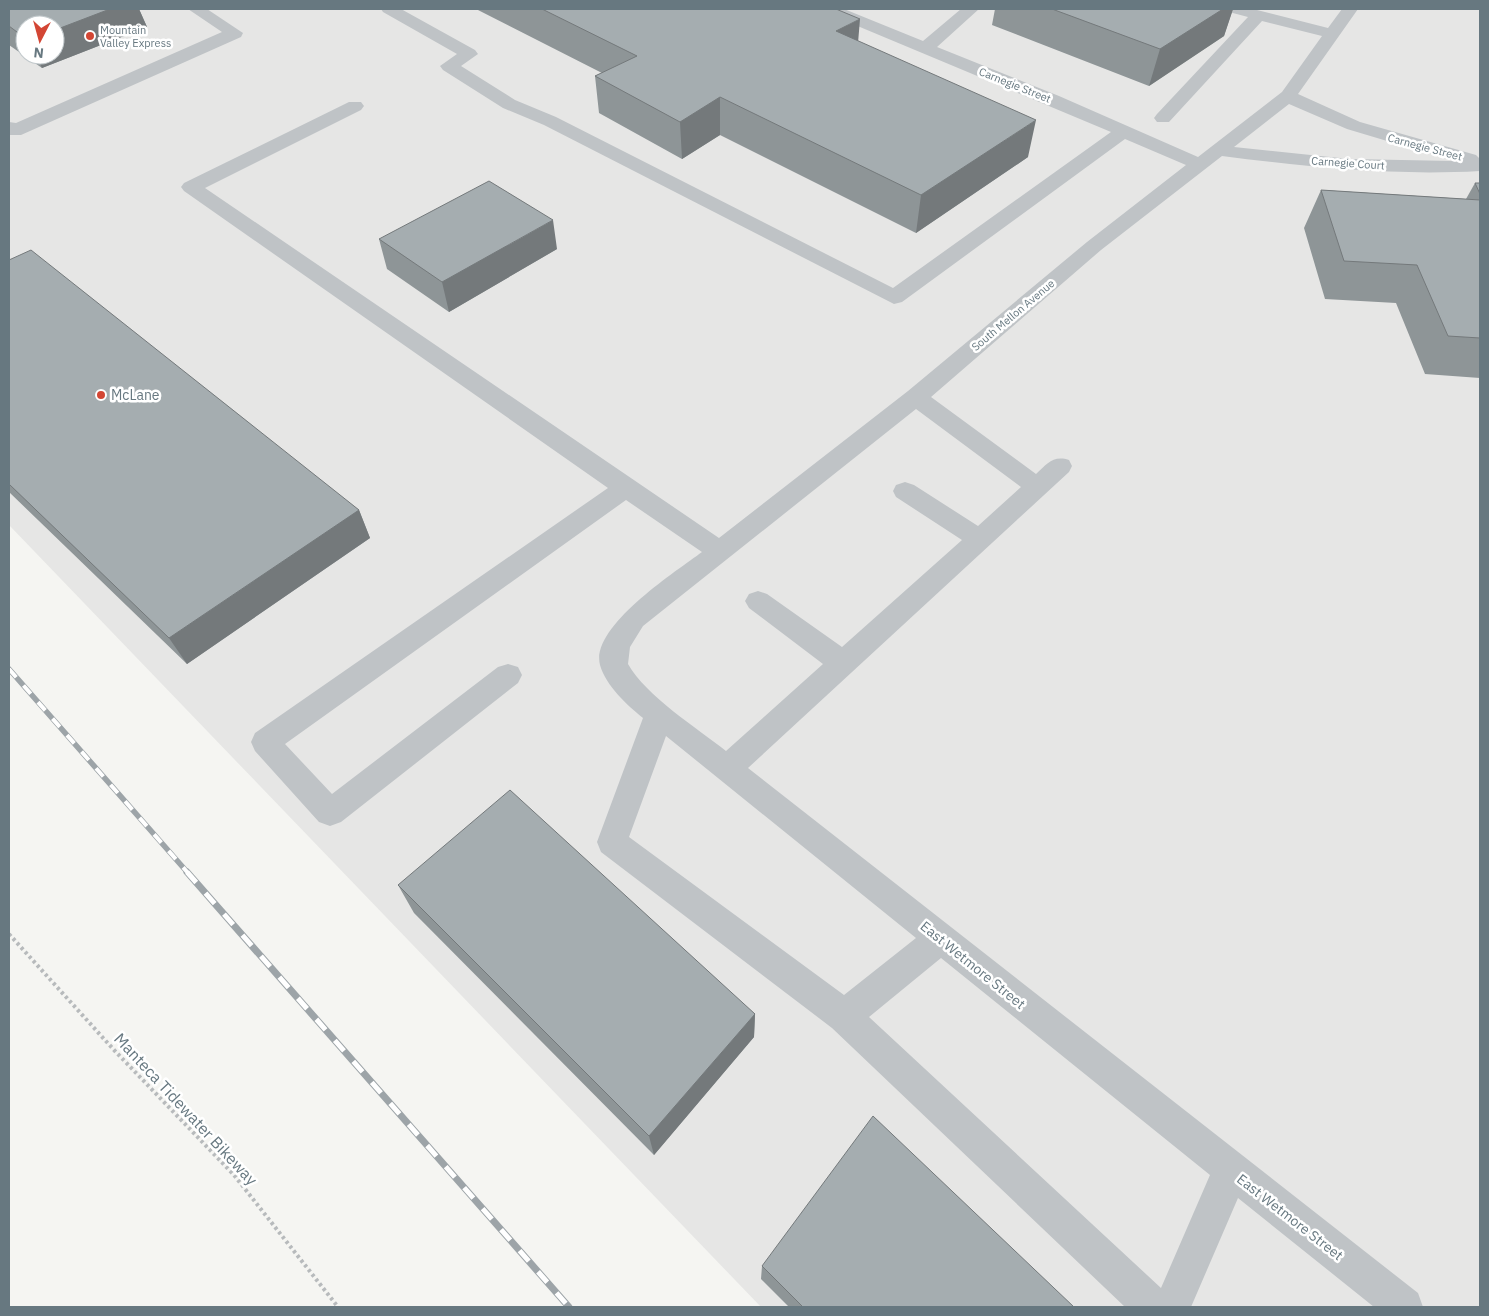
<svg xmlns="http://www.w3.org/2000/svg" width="1489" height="1316" viewBox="0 0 1489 1316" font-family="'IBM Plex Sans',sans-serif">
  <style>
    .built { fill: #e6e6e5; fill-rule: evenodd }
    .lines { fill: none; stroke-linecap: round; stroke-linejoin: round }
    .path { stroke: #b7babc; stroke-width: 4; stroke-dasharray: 3 3; stroke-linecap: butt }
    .minor { fill: #bfc3c6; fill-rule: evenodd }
    .rail-far1-casing { stroke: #9da4a8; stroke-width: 5.5 }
    .rail-casing { stroke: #9da4a8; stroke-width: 7 }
    .rail-far1 { stroke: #fff; stroke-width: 4; stroke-dasharray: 11; stroke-linecap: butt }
    .rail { stroke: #fff; stroke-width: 5; stroke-dasharray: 14; stroke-linecap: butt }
    .wall { fill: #8e9597; fill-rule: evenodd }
    .shaded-wall { fill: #74797b }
    .building { fill: #a5adb0; stroke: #74797b }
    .poi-dot { fill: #d34634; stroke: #fff; stroke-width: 2 }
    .labels { text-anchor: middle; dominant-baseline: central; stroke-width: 5; stroke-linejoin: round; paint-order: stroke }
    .far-poi-label { font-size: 11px; fill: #677880; stroke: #fff; text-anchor: start }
    .far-street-label { font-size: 11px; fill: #677880; stroke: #fff }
    .poi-label { font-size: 14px; fill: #677880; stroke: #fff; text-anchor: start }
    .street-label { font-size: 14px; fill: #677880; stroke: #fff }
    .near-street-label { font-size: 16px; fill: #677880; stroke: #fff }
  </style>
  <rect width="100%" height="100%" fill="#f5f5f2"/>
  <!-- built -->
  <path class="built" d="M9,9H1480V1307H761L9,525ZM25,25H55V55H25Z"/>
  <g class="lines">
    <!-- path -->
    <path class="path" d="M9,934L114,1050L234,1175L338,1307"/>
    <!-- minor -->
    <path class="minor" d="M188,9H207L243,33L241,37L21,135H9V122L16,123L222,32Z
      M381,9H401L475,50L478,54L461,66L515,100L556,117L893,288L1111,132L824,12L822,9H844L923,41L961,9H979L937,47L1059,96L1198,157L1282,92L1322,36L1262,21L1169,122H1157L1154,118L1157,114L1248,17L1229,12L1227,9H1253L1328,28L1342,9H1358L1298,94L1360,122L1476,155L1480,159V171C1393,176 1308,167 1222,156L1101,250L931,397L1036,474C1047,464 1053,455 1069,460L1072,466L1069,472L748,768L1418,1293L1423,1307H1374L1238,1198L1191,1307H1125L832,1028L601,852L597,842L643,718C627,705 606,686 600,665C590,627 675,572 702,552L626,500L285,744L332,794L498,667L508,664L518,667L522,675L518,683L341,822L330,826L319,822L255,751L251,742L255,733L608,488L184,191L181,187L184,183L349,102H361L364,106L361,110L205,188L719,538L908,391L1087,242L1186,165L1125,139L902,302L894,304L544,125L503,108L443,70L440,66L457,54L383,12ZM1289,104L1347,129L1454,161L1349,159L1234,147ZM916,409L1021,487L978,526L914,485L905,482L896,485L893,491L896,497L962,540L842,647L767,594L758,591L749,594L745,601L749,608L823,664L726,751C697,728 646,696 628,664L630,647L643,626ZM666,736L916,938L844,995L629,837ZM941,958L1210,1175L1161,1288L869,1017Z"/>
    <defs>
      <path id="rail-far1" d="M9,669L188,873"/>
      <path id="rail" d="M187,872L569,1307"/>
    </defs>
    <!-- rail-far1 casing -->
    <use href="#rail-far1" class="rail-far1-casing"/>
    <!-- rail casing -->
    <use href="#rail" class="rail-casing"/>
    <!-- rail-far1 -->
    <use href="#rail-far1" class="rail-far1"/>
    <!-- rail -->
    <use href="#rail" class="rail"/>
  </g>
  <!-- wall -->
  <path class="wall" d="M9,9H139L147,27L42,68L9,45ZM25,25L55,55H25Z
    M476,9H836L858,41L1028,157L916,233L720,135L682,159L599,113L595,76L602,73Z
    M995,9H1233L1224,36L1149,86L992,25Z
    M1475,183H1480V378L1425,374L1396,303L1325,299L1304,228L1321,190L1466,199Z
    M379,239L557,249L449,312L387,269Z
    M9,260L359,510L370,538L187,664L9,492Z
    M398,885L755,1014L754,1037L654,1155L414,913Z
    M762,1266L1074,1307H789L761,1279Z"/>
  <!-- shaded-wall -->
  <path class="shaded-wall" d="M110,9H139L147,27L42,68L36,55H55V30Z
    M1223,9H1233L1224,36L1149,86L1160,49Z
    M860,19L857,55L836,31Z
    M720,97V135L682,159L680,122Z
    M1036,120L1028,157L916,233L921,195Z
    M553,220L557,249L449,312L442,282Z
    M359,510L370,538L187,664L169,638Z
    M755,1014L754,1037L654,1155L649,1136Z"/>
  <!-- building -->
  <path class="building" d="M9,9H110L55,30V25H25V38L9,26Z
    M542,9H836L860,19L836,31L1036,120L921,195L720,97L680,122L595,76L637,56Z
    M1052,9H1223L1160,49Z
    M489,181L553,220L442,282L379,239Z
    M1475,183H1480V194Z
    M1321,190L1480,200V338L1448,336L1417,265L1344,261Z
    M31,250L359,510L169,638L9,484V260Z
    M510,790L755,1014L649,1136L398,885Z
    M873,1116L1074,1307H803L762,1266Z"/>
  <!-- markers -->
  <g class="poi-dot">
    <circle cx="90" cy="36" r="5"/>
    <circle cx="101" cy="395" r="5"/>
  </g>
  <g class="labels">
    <!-- far-poi labels -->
    <g class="far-poi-label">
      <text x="100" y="30">Mountain<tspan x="100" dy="13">Valley Express</tspan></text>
    </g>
    <!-- far-street labels -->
    <g class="far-street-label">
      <text transform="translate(1015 85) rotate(22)">Carnegie Street</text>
      <text transform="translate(1425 147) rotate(15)">Carnegie Street</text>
      <text transform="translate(1348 163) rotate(4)">Carnegie Court</text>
      <text transform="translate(1013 315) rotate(-40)">South Mellon Avenue</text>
    </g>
    <!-- poi labels -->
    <g class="poi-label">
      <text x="111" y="395">McLane</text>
    </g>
    <!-- street labels -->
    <g class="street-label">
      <text transform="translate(973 965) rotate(39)">East Wetmore Street</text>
      <text transform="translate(1290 1217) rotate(38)">East Wetmore Street</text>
    </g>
    <!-- near-street labels -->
    <g class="near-street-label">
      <text transform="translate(186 1109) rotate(47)">Manteca Tidewater Bikeway</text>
    </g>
  </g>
  <!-- border -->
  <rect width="1489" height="1316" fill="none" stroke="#677880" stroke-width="20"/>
  <!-- north arrow -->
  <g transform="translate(40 40) rotate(186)"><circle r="24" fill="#ffffff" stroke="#c2c9cc"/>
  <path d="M0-4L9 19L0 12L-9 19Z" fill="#d34634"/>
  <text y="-8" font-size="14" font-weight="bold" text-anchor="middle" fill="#677880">N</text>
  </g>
</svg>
